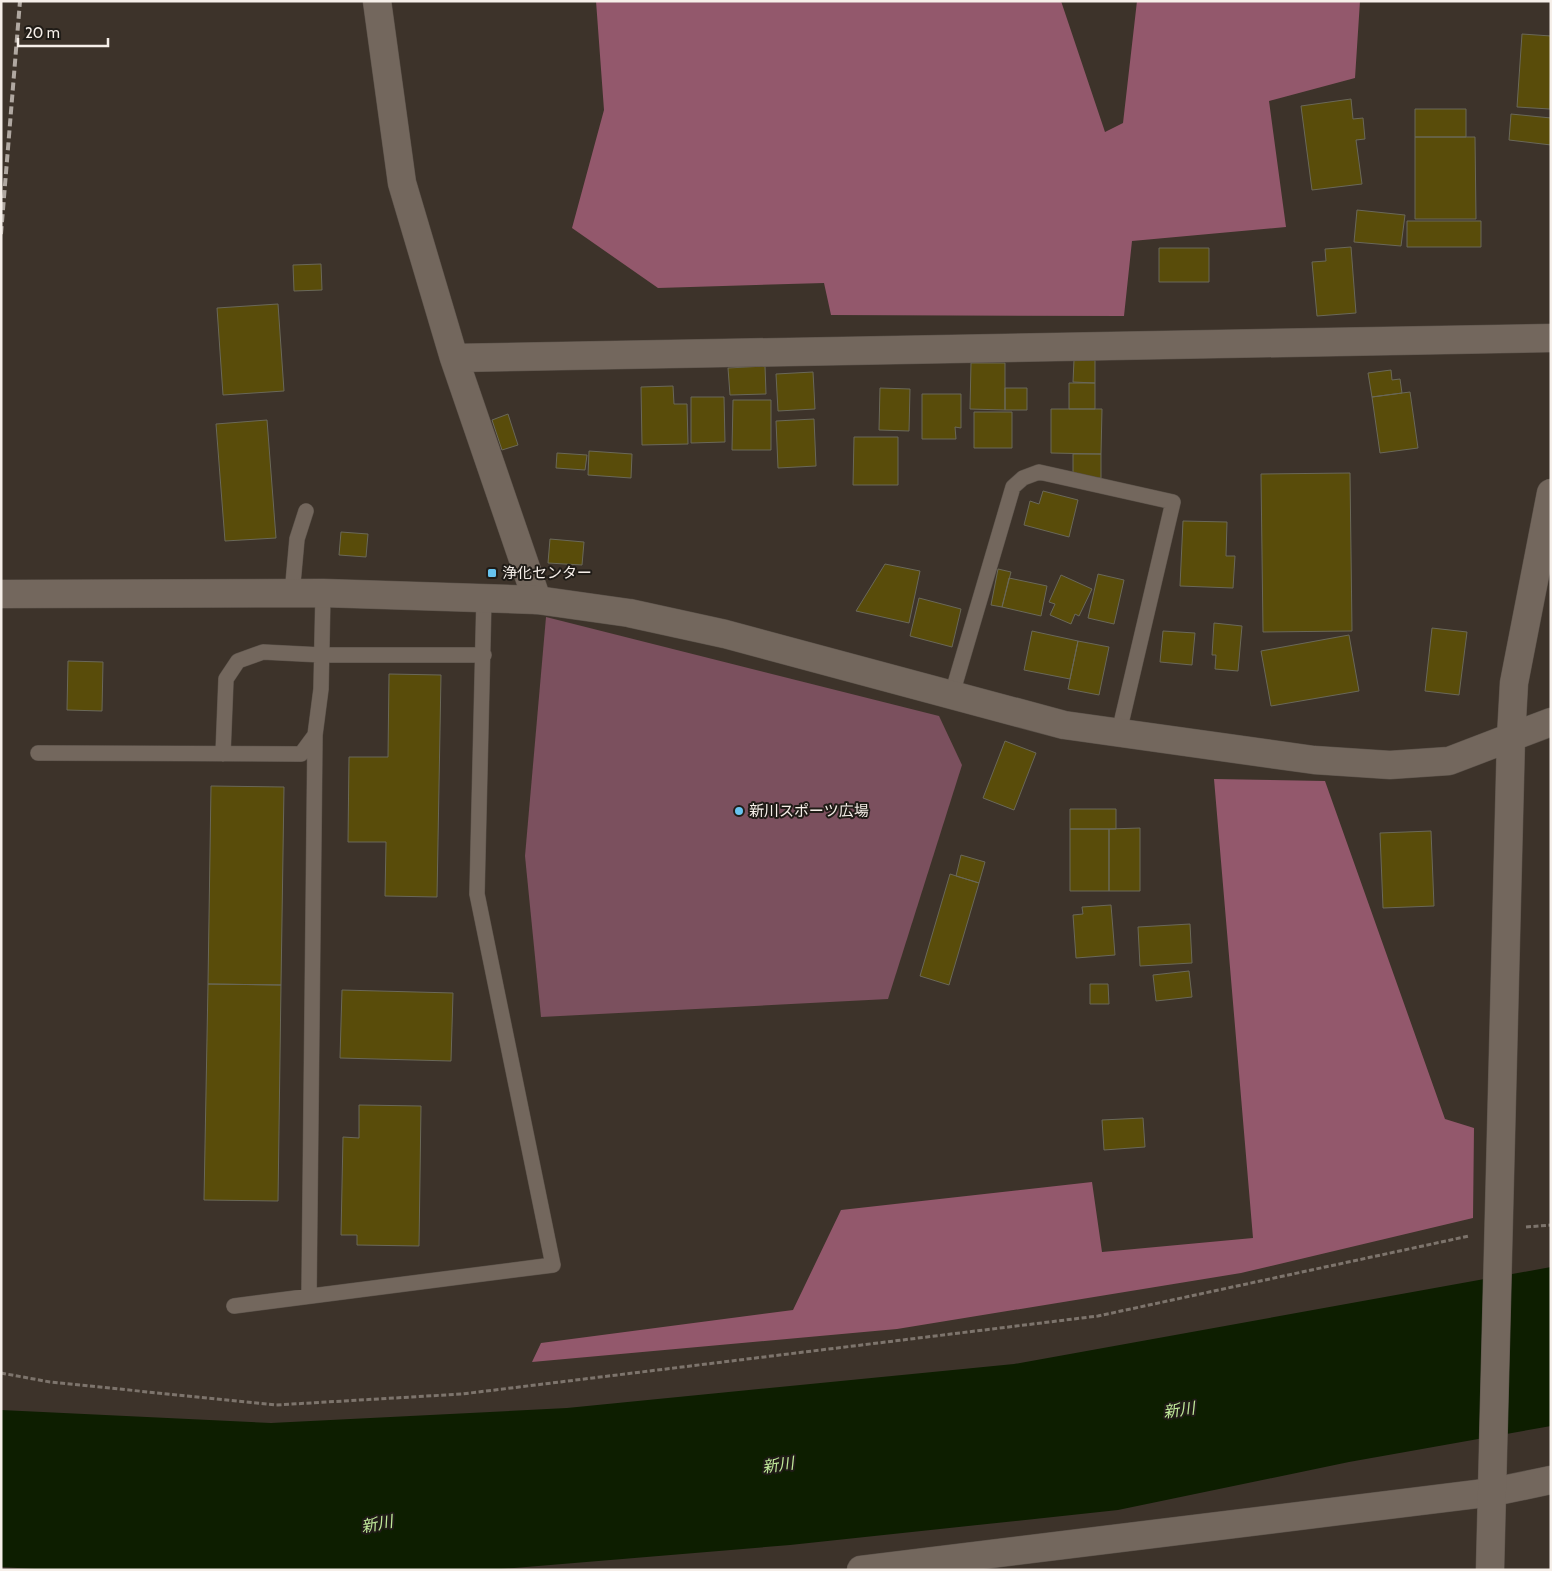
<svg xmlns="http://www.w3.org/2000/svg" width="1552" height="1571" viewBox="0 0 1552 1571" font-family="Cabin,'Noto Sans JP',sans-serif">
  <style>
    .green { fill: #7b505e }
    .forest { fill: #93586c }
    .water { fill: #0d1e00 }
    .building { fill: #594c0a; stroke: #6a6859 }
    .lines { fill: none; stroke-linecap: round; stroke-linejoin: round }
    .service-casing { stroke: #5b524a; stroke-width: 16 }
    .minor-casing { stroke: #5b524a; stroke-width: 29 }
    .tertiary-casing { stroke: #5b524a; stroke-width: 29 }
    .path { stroke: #7d746c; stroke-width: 3; stroke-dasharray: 5 2.5; stroke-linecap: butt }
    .service { stroke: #73675d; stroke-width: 15 }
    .minor { stroke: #73675d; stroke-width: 28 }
    .tertiary { stroke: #73675d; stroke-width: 28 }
    .rail { stroke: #b0a8a1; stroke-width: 4; stroke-dasharray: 8 4; stroke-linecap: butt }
    .poi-dot { fill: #67c4f0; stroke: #201c17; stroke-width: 2 }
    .labels { text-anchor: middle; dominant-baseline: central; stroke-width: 4; stroke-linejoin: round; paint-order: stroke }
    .poi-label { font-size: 15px; fill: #f6efe9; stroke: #201c17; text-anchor: start }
    .water-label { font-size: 16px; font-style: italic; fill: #c0e99a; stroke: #201c17 }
  </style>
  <rect width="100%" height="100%" fill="#3d332a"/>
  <!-- green -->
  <path class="green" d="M546,617L939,716L962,765L888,999L541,1017L525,856Z"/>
  <!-- forest -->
  <path class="forest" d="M596,1H1061L1105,132L1123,123L1137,1H1360L1355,78L1269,101L1286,227L1132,241L1124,316L831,315L824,283L658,288L572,228L604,110Z
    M1214,779L1325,781L1445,1119L1474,1128L1473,1218L1241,1273L897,1329L532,1362L541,1343L793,1310L841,1210L1092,1182L1102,1252L1253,1238Z"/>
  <!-- water -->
  <path class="water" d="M1551,1267V1426L1349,1462L1118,1510L790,1545L489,1570H52L1,1567V1410L271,1423L567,1408L1014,1364Z"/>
  <!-- building -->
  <path class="building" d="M1522,34L1551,36L1550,109L1517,107Z
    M1351,99L1353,119L1363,118L1365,139L1356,140L1362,184L1312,190L1301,106Z
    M1415,109H1466V137H1415Z
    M1511,114L1551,118V145L1509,140Z
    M1415,137H1475L1476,219H1415Z
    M1357,210L1405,215L1401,246L1354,242Z
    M1407,221H1481V247H1407Z
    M1351,247L1356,313L1317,316L1312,262L1326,261L1325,249Z
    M1159,248H1209V282H1159Z
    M321,264L322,290L294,291L293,265Z
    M278,304L284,391L223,395L217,308Z
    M1074,360H1095V383L1073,382Z
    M971,363H1005V410L970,409Z
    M765,366L766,394L730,395L728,368Z
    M1391,370L1392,380L1400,379L1402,393L1372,397L1368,373Z
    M813,372L815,409L778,411L776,374Z
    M1069,383H1095V409H1069Z
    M673,386L674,404H687L688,444L642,445L641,387Z
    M880,388L910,389L909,431L879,430Z
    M1005,388H1027V410H1005Z
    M1410,392L1418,448L1380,453L1372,397Z
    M922,394H961V428L955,427L956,439H922Z
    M691,397H724L725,442L691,443Z
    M733,400H771V450H732Z
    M1051,409H1102L1101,454L1051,453Z
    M974,412H1012V448H974Z
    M508,414L518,445L502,450L492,420Z
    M814,419L816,466L778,468L776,421Z
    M267,420L276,538L225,541L216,424Z
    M854,437H898V485H853Z
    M589,451L632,454L631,478L588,475Z
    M557,453L587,455L585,470L556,468Z
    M1073,454H1101V478H1073Z
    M1350,473L1352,631L1263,632L1261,474Z
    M1043,491L1078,500L1069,537L1024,525L1030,501L1039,504Z
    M1183,521L1227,522L1226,556H1235L1233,588L1180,586Z
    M341,532L368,534L366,557L339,555Z
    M550,539L584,542L582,565L548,563Z
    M885,564L920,571L909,623L856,611Z
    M998,569L1011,572L1002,607L991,605Z
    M1098,574L1124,580L1114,624L1088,618Z
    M1061,575L1092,589L1079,616L1075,614L1071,624L1050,615L1055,604L1049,602Z
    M1009,578L1047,586L1041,616L1002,607Z
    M919,598L961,609L952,647L910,636Z
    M1214,623L1242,626L1238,671L1215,669L1216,655H1212Z
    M1432,628L1467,632L1459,695L1425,691Z
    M1032,631L1078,641L1070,679L1024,670Z
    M1163,631L1195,633L1192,665L1160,662Z
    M1349,635L1359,691L1271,706L1261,651Z
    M1078,641L1109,647L1099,695L1068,689Z
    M68,661L103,662L102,711L67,710Z
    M389,674L441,675L437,897L385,896L386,842H348L349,757H388Z
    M1005,741L1036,753L1014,810L983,798Z
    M211,786L284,787L281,985L208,984Z
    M1070,809H1116V829H1070Z
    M1140,828V891H1109V829Z
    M1070,829H1109V891H1070Z
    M1431,831L1434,906L1383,908L1380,833Z
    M961,855L985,862L979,883L956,876Z
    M950,874L979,883L949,985L920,976Z
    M1111,905L1115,955L1076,958L1073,915L1083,914L1082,907Z
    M1190,924L1192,963L1140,966L1138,927Z
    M1189,971L1192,997L1156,1001L1153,975Z
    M208,984L281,985L278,1201L204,1200Z
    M1090,984H1108L1109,1004H1090Z
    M342,990L453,993L451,1061L340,1058Z
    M359,1105L421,1106L419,1246L357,1245V1235H341L343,1137L359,1138Z
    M1143,1118L1145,1147L1104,1150L1102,1120Z"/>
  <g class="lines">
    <defs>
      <path id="service" d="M292,594L297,539L306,511
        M952,694L1013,487L1023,478L1039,472L1173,502L1119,732
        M38,753L301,754L315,735L321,689L323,593
        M223,754L226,679L238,661L263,652L322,655H484
        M309,1296L315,735
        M234,1306L553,1265L477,894L484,597"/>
      <path id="minor" d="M377,1L402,183L454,358L537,600
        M454,358L1551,338
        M861,1570L1493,1492L1551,1480"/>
      <path id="tertiary" d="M1,594L323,593L537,600L629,613L725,634L1064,725L1314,760L1390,765L1449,761L1551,722
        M1490,1570L1511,737L1514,683L1551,493"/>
    </defs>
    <!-- service casing -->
    <use href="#service" class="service-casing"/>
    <!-- minor casing -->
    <use href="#minor" class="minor-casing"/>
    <!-- tertiary casing -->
    <use href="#tertiary" class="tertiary-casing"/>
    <!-- path -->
    <path class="path" d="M1526,1227L1551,1225
      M1,1373L50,1382L276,1405L462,1394L1098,1316L1469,1236"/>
    <!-- service -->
    <use href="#service" class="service"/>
    <!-- minor -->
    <use href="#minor" class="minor"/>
    <!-- tertiary -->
    <use href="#tertiary" class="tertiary"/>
    <!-- rail -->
    <path class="rail" d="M1,234L20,1"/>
  </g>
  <!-- markers -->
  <g class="poi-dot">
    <rect x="487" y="568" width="10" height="10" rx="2.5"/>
    <circle cx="739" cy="811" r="5"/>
  </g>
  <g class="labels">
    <!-- poi labels -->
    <g class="poi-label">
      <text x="502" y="573">浄化センター</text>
      <text x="749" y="811">新川スポーツ広場</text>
    </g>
    <!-- water labels -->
    <g class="water-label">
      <text transform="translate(1179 1410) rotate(-8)">新川</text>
      <text transform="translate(778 1465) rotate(-8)">新川</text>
      <text transform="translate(377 1524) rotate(-11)">新川</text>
    </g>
  </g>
  <!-- border -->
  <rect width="1552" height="1571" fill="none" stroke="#f6efe9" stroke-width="5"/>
  <!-- scale -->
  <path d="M18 38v8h90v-8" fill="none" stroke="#f6efe9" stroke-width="2.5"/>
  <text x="25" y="38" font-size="15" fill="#f6efe9" stroke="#201c17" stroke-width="4" paint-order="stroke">20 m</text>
</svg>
